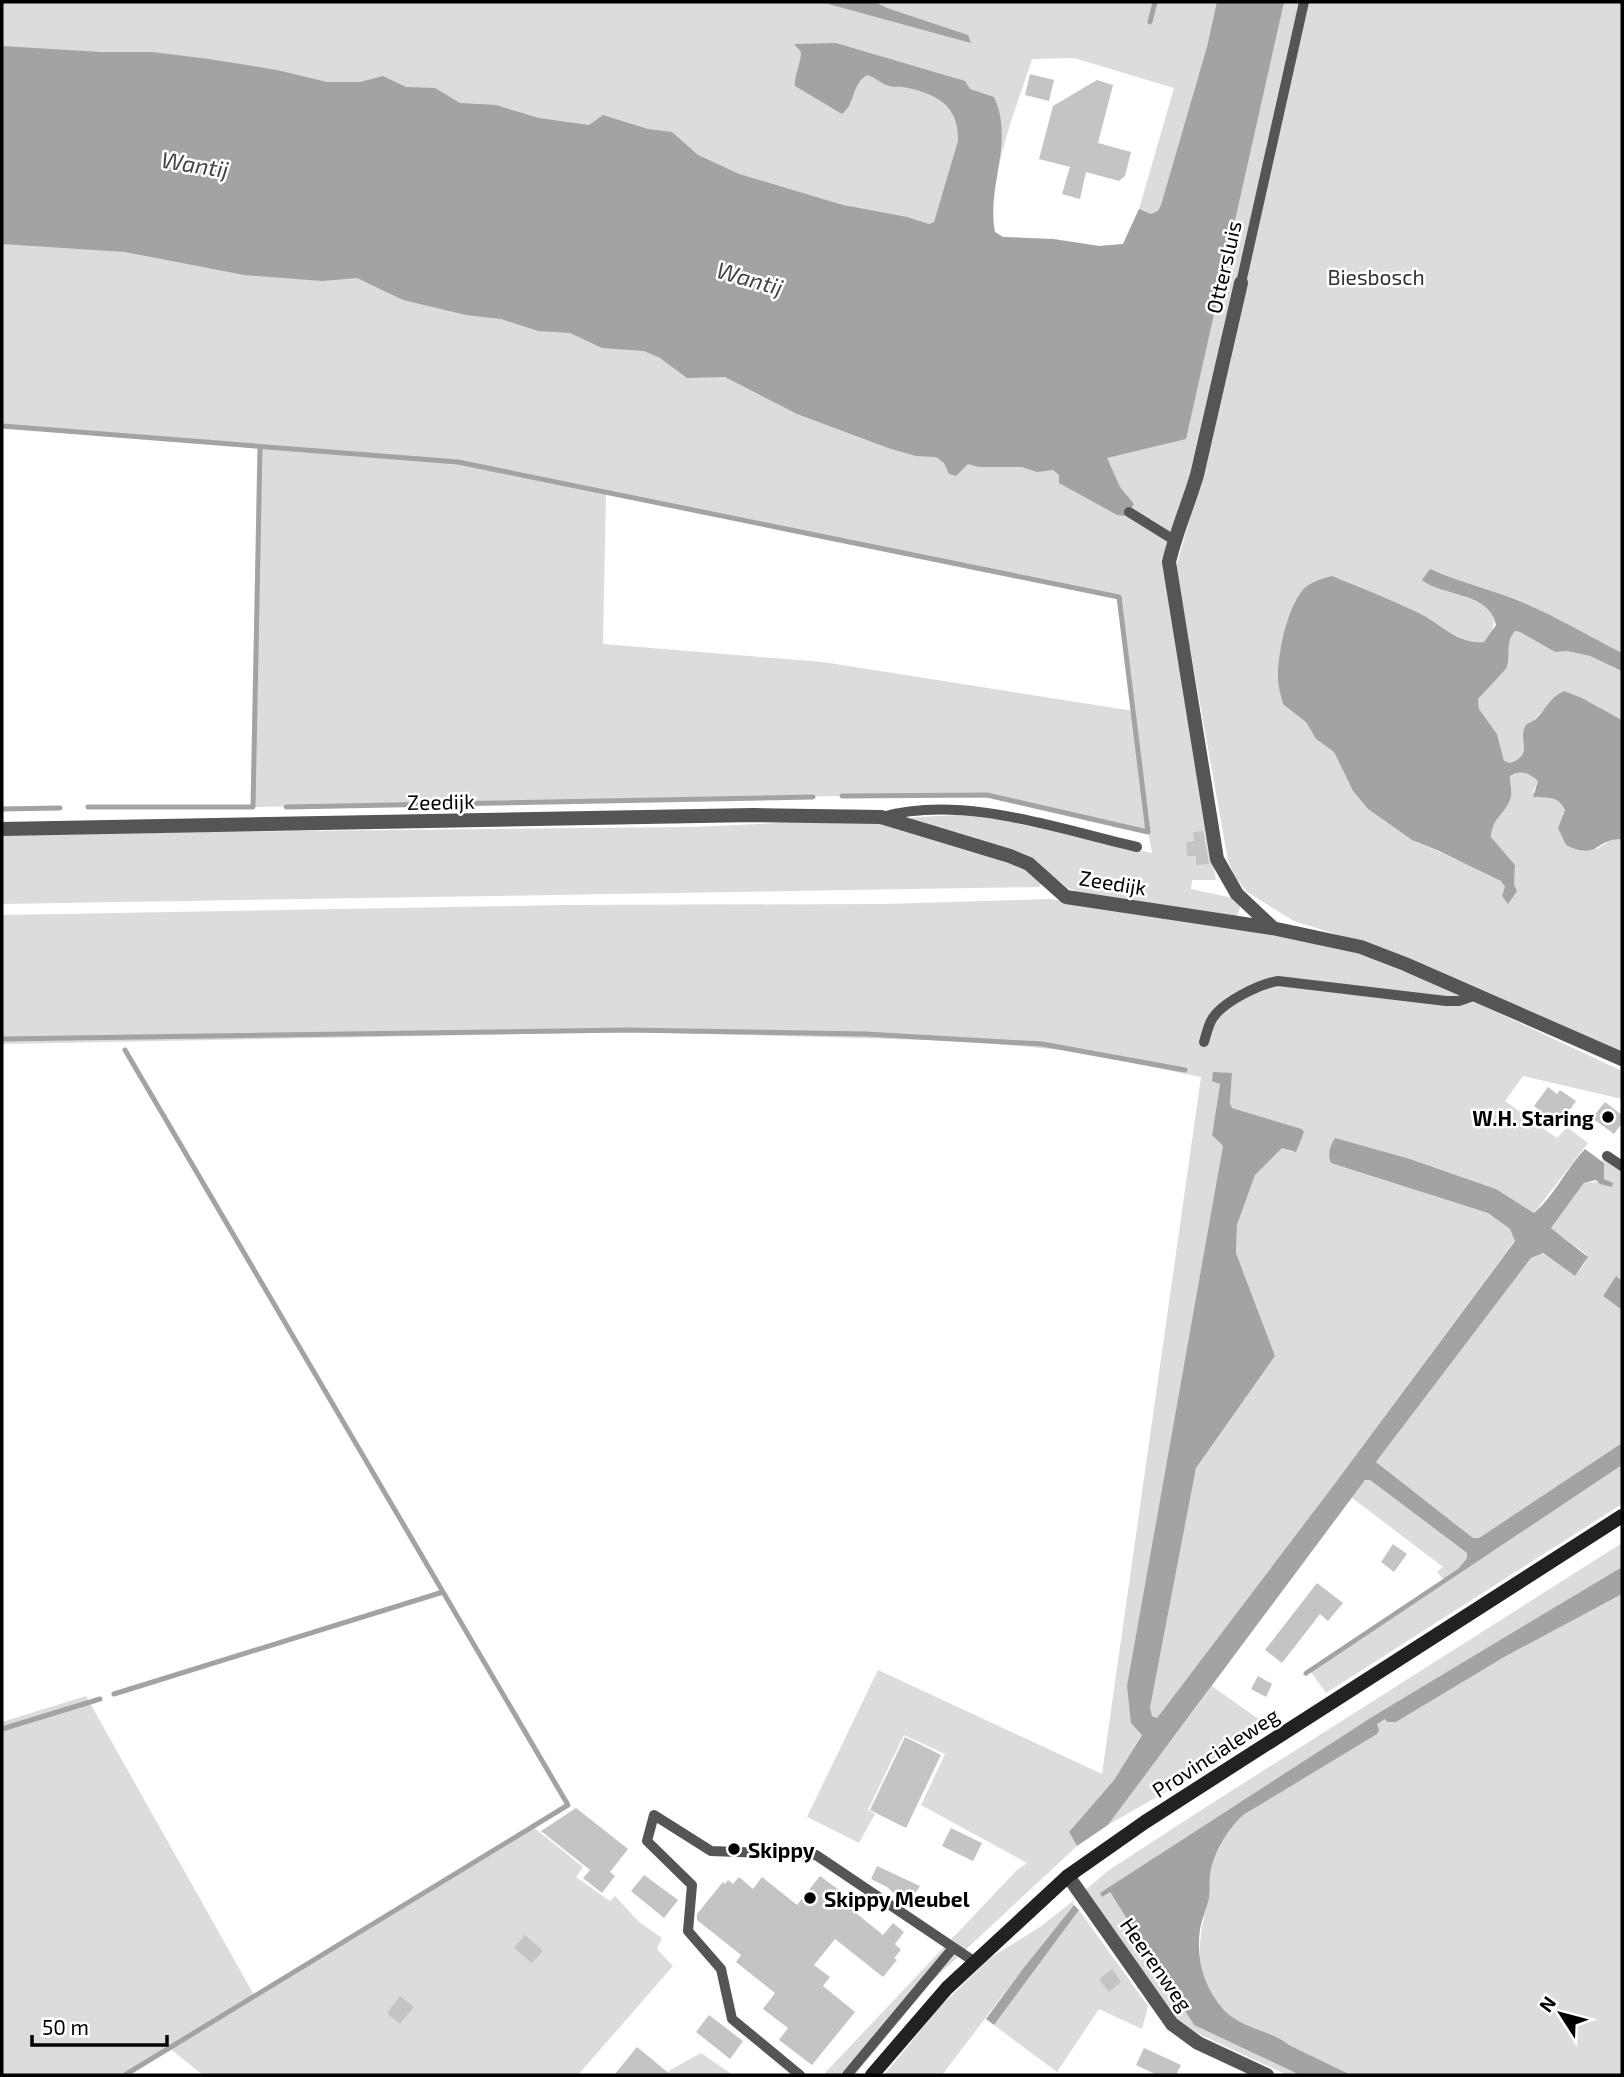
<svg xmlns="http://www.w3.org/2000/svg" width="1624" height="2077" viewBox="0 0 1624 2077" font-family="'Exo 2',sans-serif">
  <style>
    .green { fill: #dcdcdc; fill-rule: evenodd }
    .water { fill: #a3a3a3 }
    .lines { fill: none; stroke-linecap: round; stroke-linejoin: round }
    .stream { stroke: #a3a3a3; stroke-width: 5 }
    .building { fill: #c4c4c4 }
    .lane { stroke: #555; stroke-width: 10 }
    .street { stroke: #555; stroke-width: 14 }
    .secondary { stroke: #222; stroke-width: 14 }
    .poi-dot { fill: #000; stroke: #fff; stroke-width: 2.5 }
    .labels { text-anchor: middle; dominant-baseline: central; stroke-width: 5; stroke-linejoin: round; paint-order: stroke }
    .street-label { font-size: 21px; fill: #000; stroke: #fff }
    .park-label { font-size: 21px; fill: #333; stroke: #fff }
    .poi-label { font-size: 21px; font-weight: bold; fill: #000; stroke: #fff; text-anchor: start }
    .water-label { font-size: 23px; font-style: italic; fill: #444; stroke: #fff }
  </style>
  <rect width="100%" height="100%" fill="#fff"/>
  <!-- green -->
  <path class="green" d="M2,2H1622V654L1555,618L1428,585C1456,593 1518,604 1484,642C1458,644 1439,622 1417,612C1389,599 1360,587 1332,576L1295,601L1280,651L1306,722L1316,739L1334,752L1353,791L1368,809L1412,840L1487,873L1501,881L1505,887L1514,885L1515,865L1491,837C1493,816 1504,817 1510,800C1513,793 1510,785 1510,776C1521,769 1529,772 1538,781L1533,792L1537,798C1551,796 1559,797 1565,810L1558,829L1597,849L1612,839H1622V1053L1377,947L1294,921L1247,892L1236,878L1228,861L1176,568L1191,514L1171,533L1203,810L1216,880H1192L1191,889L1233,898L1240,907L1238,914L1233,919L1078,892L1068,888L1034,861L903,818L957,815L992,818L1152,853L1148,832L987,795L955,794L253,807L260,447L2,426ZM1074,58L1174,88L1139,209L1123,244L1099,246L1053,239L1003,237L995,232C985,182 1017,107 1032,59ZM606,492L1118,597L1133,711L823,662L603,644Z
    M1515,631L1520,632L1555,652L1567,651L1590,656L1622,671V720L1582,698L1564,692C1550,697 1546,709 1535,719C1532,721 1528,723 1526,726C1519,736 1531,772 1504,761L1497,734L1479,709L1478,699L1506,669C1512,656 1504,644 1515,631Z
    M842,820L886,824L998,856L1031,873L1041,882L1040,887L2,904V834L692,827Z
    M1050,899L1161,915L1322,943L1367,956L1456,993L1622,1071V1099L1523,1076L1505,1101L1557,1138L1567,1127L1588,1143L1534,1213L1496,1189L1410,1159L1335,1139C1330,1146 1327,1154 1332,1163L1488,1213L1510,1229L1515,1240L1336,1482L1157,1718L1152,1716L1150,1708L1196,1468L1275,1356L1236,1253L1237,1225L1255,1175L1282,1147L1292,1152L1304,1133L1302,1129L1232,1108L1230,1103L1232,1073L1220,1083L1212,1134L1223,1146L1142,1734L1114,1780L1069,1832L1077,1846L932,1981L855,2075H823L1016,1871L1027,1863L921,1805L945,1754L904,1735L868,1810L875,1814L859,1843L807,1817L878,1670L1102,1774L1201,1077L1073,1051L965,1041L629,1032L2,1044V915L564,905L883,904Z
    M1601,1159L1622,1172V1281L1616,1276L1603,1296L1622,1310V1443L1488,1532L1479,1538H1473L1376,1462L1531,1258L1542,1253L1575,1276L1585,1263L1586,1254L1551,1228L1584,1183L1608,1181L1604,1180V1163Z
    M1622,1465V1504L1326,1693L1311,1672Z
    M1365,1480H1370L1467,1553V1558L1459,1568L1443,1579L1437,1572L1443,1567L1351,1497Z
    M1622,1543V1567L1372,1719L1110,1892L1194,2025L1300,2075H1287L1173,2022L1083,1892L1109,1870L1206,1807Z
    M1622,1594V2075H1351L1289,2045C1271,2030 1241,2029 1223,2009C1194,1977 1197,1948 1206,1908C1209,1898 1208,1886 1210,1876C1214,1853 1227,1831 1243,1815L1385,1718L1388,1722H1396L1506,1656Z
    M1212,1686L1271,1728L1207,1768L1108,1825Z
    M86,1696L254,1995L533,1827L583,1867L576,1877L610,1901L615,1896L639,1922L662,1938L657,1949L673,1966L578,2075H203L168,2047L121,2075H2V1722Z
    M1073,1901L1074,1905L1022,1970L942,2075H884L939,2008L990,1958L1040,1927Z
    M1079,1910L1148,2006L1142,2029L1099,2009L1057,2072L994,2025Z
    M701,2053L733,2075H666L670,2070Z"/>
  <!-- water -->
  <path class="water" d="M821,2H875L887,8L968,35L971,43Z
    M1217,2H1284L1186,439L1107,458L1120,487L1134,504L1125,516L1117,515L1059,483V475L1053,470L1037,472L1022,467H979L968,464L956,476L949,474L944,463L936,457L916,456L891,449L797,414L725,377L687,378L660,358L644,351L602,348L570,333L538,331L501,319L466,315L403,300L357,278L322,281L244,275L125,252L2,244V46L101,52H152L209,59L277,70L327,82H360L383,76L406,87L435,88L460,103L496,105L539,118L589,125L603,115L648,129L672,132L698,155L739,174L843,205L907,217L929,224L934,222L958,141C959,107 939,95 908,88C901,86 893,88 886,85C879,82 875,77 867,75C851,85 856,103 842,114L795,86C794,75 801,64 801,52L794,44L836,43L965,81L970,89L994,97C1015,142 986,187 995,232L1003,237L1053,239L1099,246L1123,244L1139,209L1151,214L1158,211L1161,205L1207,47Z
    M1430,569C1461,583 1494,590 1526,604C1559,618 1590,637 1622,653V671L1590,656L1567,651L1555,652L1520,632L1515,631C1504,644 1512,656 1506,669L1478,699L1479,709L1497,734L1504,761L1510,763C1534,756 1517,739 1526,725C1528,723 1533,721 1536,719C1546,709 1550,697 1564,691L1582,698L1622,720V839C1596,838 1598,861 1566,845L1558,828L1565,810C1557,794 1548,799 1533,797L1538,781C1529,773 1521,769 1510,776C1510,785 1513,793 1510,800C1504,816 1493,816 1491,837L1515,865L1514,885L1517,891L1508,904L1502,896L1505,887L1501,881L1439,851L1412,840L1368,809L1353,791L1334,752L1316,739L1306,722L1283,704C1281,696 1278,686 1278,678C1277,655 1288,601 1307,586C1315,581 1323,578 1332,576C1360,587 1389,599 1417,612C1439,622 1458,645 1484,642L1496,625C1489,591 1443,597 1422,580Z
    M1213,1072L1232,1073L1230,1103L1232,1108L1302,1129L1304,1132L1296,1152L1282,1148L1255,1175L1237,1225L1236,1253L1275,1356L1196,1468L1150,1708L1152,1716L1157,1718L1336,1482L1515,1241L1510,1229L1488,1213L1331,1163C1327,1154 1330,1146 1335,1138L1410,1159L1496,1189L1534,1213C1554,1196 1566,1169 1585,1149L1604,1163V1179L1613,1183L1612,1187L1600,1184L1596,1180L1584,1183L1551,1228L1588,1257L1575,1276L1543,1253L1531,1258L1376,1462L1473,1538H1479L1488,1532L1622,1443V1465L1306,1676L1303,1674L1305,1671L1443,1579L1459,1568L1467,1558V1553L1370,1480H1365L1108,1825L1077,1846L1069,1832L1114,1780L1142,1735L1131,1723L1127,1686L1223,1146L1212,1135L1220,1084L1212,1081Z
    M1616,1276L1622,1281V1310L1603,1296Z
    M1622,1567V1594L1506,1656L1396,1722H1387L1385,1719L1377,1724L1379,1730L1377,1734L1243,1815C1227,1831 1213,1853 1210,1876C1209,1883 1210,1890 1209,1898C1207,1908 1202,1918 1200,1929C1196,1959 1203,1986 1223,2009C1241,2029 1271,2030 1289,2045L1351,2075H1300L1194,2025L1110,1892L1102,1897L1100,1893L1372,1717Z
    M1074,1905L1079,1910L994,2025L986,2019L1022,1970Z"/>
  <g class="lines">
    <!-- stream -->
    <path class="stream" d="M1150,22L1155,2
      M2,426L458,462L1119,597L1148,832L987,795L842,796
      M88,807H253L260,447
      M286,807L813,797
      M2,809L60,808
      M2,1039L627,1030L866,1034L1042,1044L1185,1070
      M114,1694L443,1592
      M2,1729L100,1699
      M125,2075L568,1805L125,1050"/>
  </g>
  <!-- building -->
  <path class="building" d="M1030,74L1054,80L1049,101L1025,95Z
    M1097,80L1113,85L1098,143L1131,152L1125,176L1119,181L1086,172L1080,199L1062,194L1070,167L1039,159L1053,106Z
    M1203,831L1209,864L1196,865V856H1187L1186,842L1194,841L1193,832Z
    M1548,1087L1557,1094L1560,1090L1576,1101L1562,1121L1556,1117L1553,1121L1534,1106Z
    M1605,1102L1622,1115V1123L1614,1134L1592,1118Z
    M1393,1544L1407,1554L1394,1572L1381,1562Z
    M1317,1583L1343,1603L1328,1621L1320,1614L1282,1663L1265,1650Z
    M1258,1676L1272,1684L1266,1697L1251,1689Z
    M905,1737L941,1755L906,1828L870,1810Z
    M576,1808L628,1849L610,1872L615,1876L602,1893L583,1878L590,1870L541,1831Z
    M951,1828L982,1843L973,1861L942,1846Z
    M877,1866L920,1886L907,1905L887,1887L871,1879Z
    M644,1875L678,1900L664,1918L631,1891Z
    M820,1876L861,1906L856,1913L883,1935L893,1923L904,1932L895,1944L901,1950L894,1958L897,1960L883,1977L835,1939L814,1965L830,1977L823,1986L855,2012L812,2065L779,2040L788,2028L763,2009L775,1993L736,1962L741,1955L697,1920V1914L723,1882L725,1884L728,1880L733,1884L739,1877L753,1889L762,1877L797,1905Z
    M525,1935L543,1951L532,1963L514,1948Z
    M1112,1969L1121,1982L1109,1992L1099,1979Z
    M400,1996L414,2007L400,2024L387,2013Z
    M709,2015L743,2041L730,2059L696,2032Z
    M637,2047L671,2075H614Z
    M1144,2048L1181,2065L1176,2075H1157L1136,2065Z"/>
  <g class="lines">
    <!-- lane -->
    <path class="lane" d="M1241,283L1304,2
      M1129,512L1174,540
      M882,817C962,794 1058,829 1137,847
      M1204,1042C1206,1035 1208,1027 1211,1021C1220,1003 1259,984 1278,981L1446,1001H1459L1476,995
      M1607,1156L1622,1166
      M800,2075L732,2019L721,1969L688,1931L692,1885L647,1841L654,1815L711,1851L816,1855L975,1962
      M847,2075L953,1948"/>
    <!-- street -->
    <path class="street" d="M1241,283L1197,475C1188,505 1176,532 1169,562L1217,859L1237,894L1272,927
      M2,829L754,815L881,817L1010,856L1029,864L1066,897L1272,928L1361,947L1405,964L1622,1059
      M1068,1876L1172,2024L1198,2043L1267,2075"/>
    <!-- secondary -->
    <path class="secondary" d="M872,2075L947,1988L1068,1876L1145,1822L1622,1516"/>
  </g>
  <!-- markers -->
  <g class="poi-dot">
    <circle cx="1608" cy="1117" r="7"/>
    <circle cx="734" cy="1849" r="7"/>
    <circle cx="810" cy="1898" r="7"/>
  </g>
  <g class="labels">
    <!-- street labels -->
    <g class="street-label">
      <text transform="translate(1223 267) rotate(-77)">Ottersluis</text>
      <text transform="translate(441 801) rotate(-1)">Zeedijk</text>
      <text transform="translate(1113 882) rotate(9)">Zeedijk</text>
      <text transform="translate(1215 1752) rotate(-33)">Provincialeweg</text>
      <text transform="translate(1157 1964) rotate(55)">Heerenweg</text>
    </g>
    <!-- park labels -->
    <g class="park-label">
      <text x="1376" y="276">Biesbosch</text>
    </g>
    <!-- poi labels -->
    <g class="poi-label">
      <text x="1594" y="1117" text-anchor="end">W.H. Staring</text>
      <text x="748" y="1849">Skippy</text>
      <text x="824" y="1898">Skippy Meubel</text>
    </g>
    <!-- water labels -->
    <g class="water-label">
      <text transform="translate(195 164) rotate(9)">Wantij</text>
      <text transform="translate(750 278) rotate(16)">Wantij</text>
    </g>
  </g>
  <!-- border -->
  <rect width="1624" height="2077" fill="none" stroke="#000000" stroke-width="7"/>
  <!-- north arrow -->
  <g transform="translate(1561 2014) rotate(306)" stroke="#ffffff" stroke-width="5" paint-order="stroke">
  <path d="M0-5L12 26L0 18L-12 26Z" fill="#000000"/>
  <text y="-10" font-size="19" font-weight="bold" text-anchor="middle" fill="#000000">N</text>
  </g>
  <!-- scale -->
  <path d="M32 2035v10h135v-10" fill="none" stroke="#000000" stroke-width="3.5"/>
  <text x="42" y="2035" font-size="21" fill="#000000" stroke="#ffffff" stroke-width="5" paint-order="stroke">50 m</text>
</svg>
